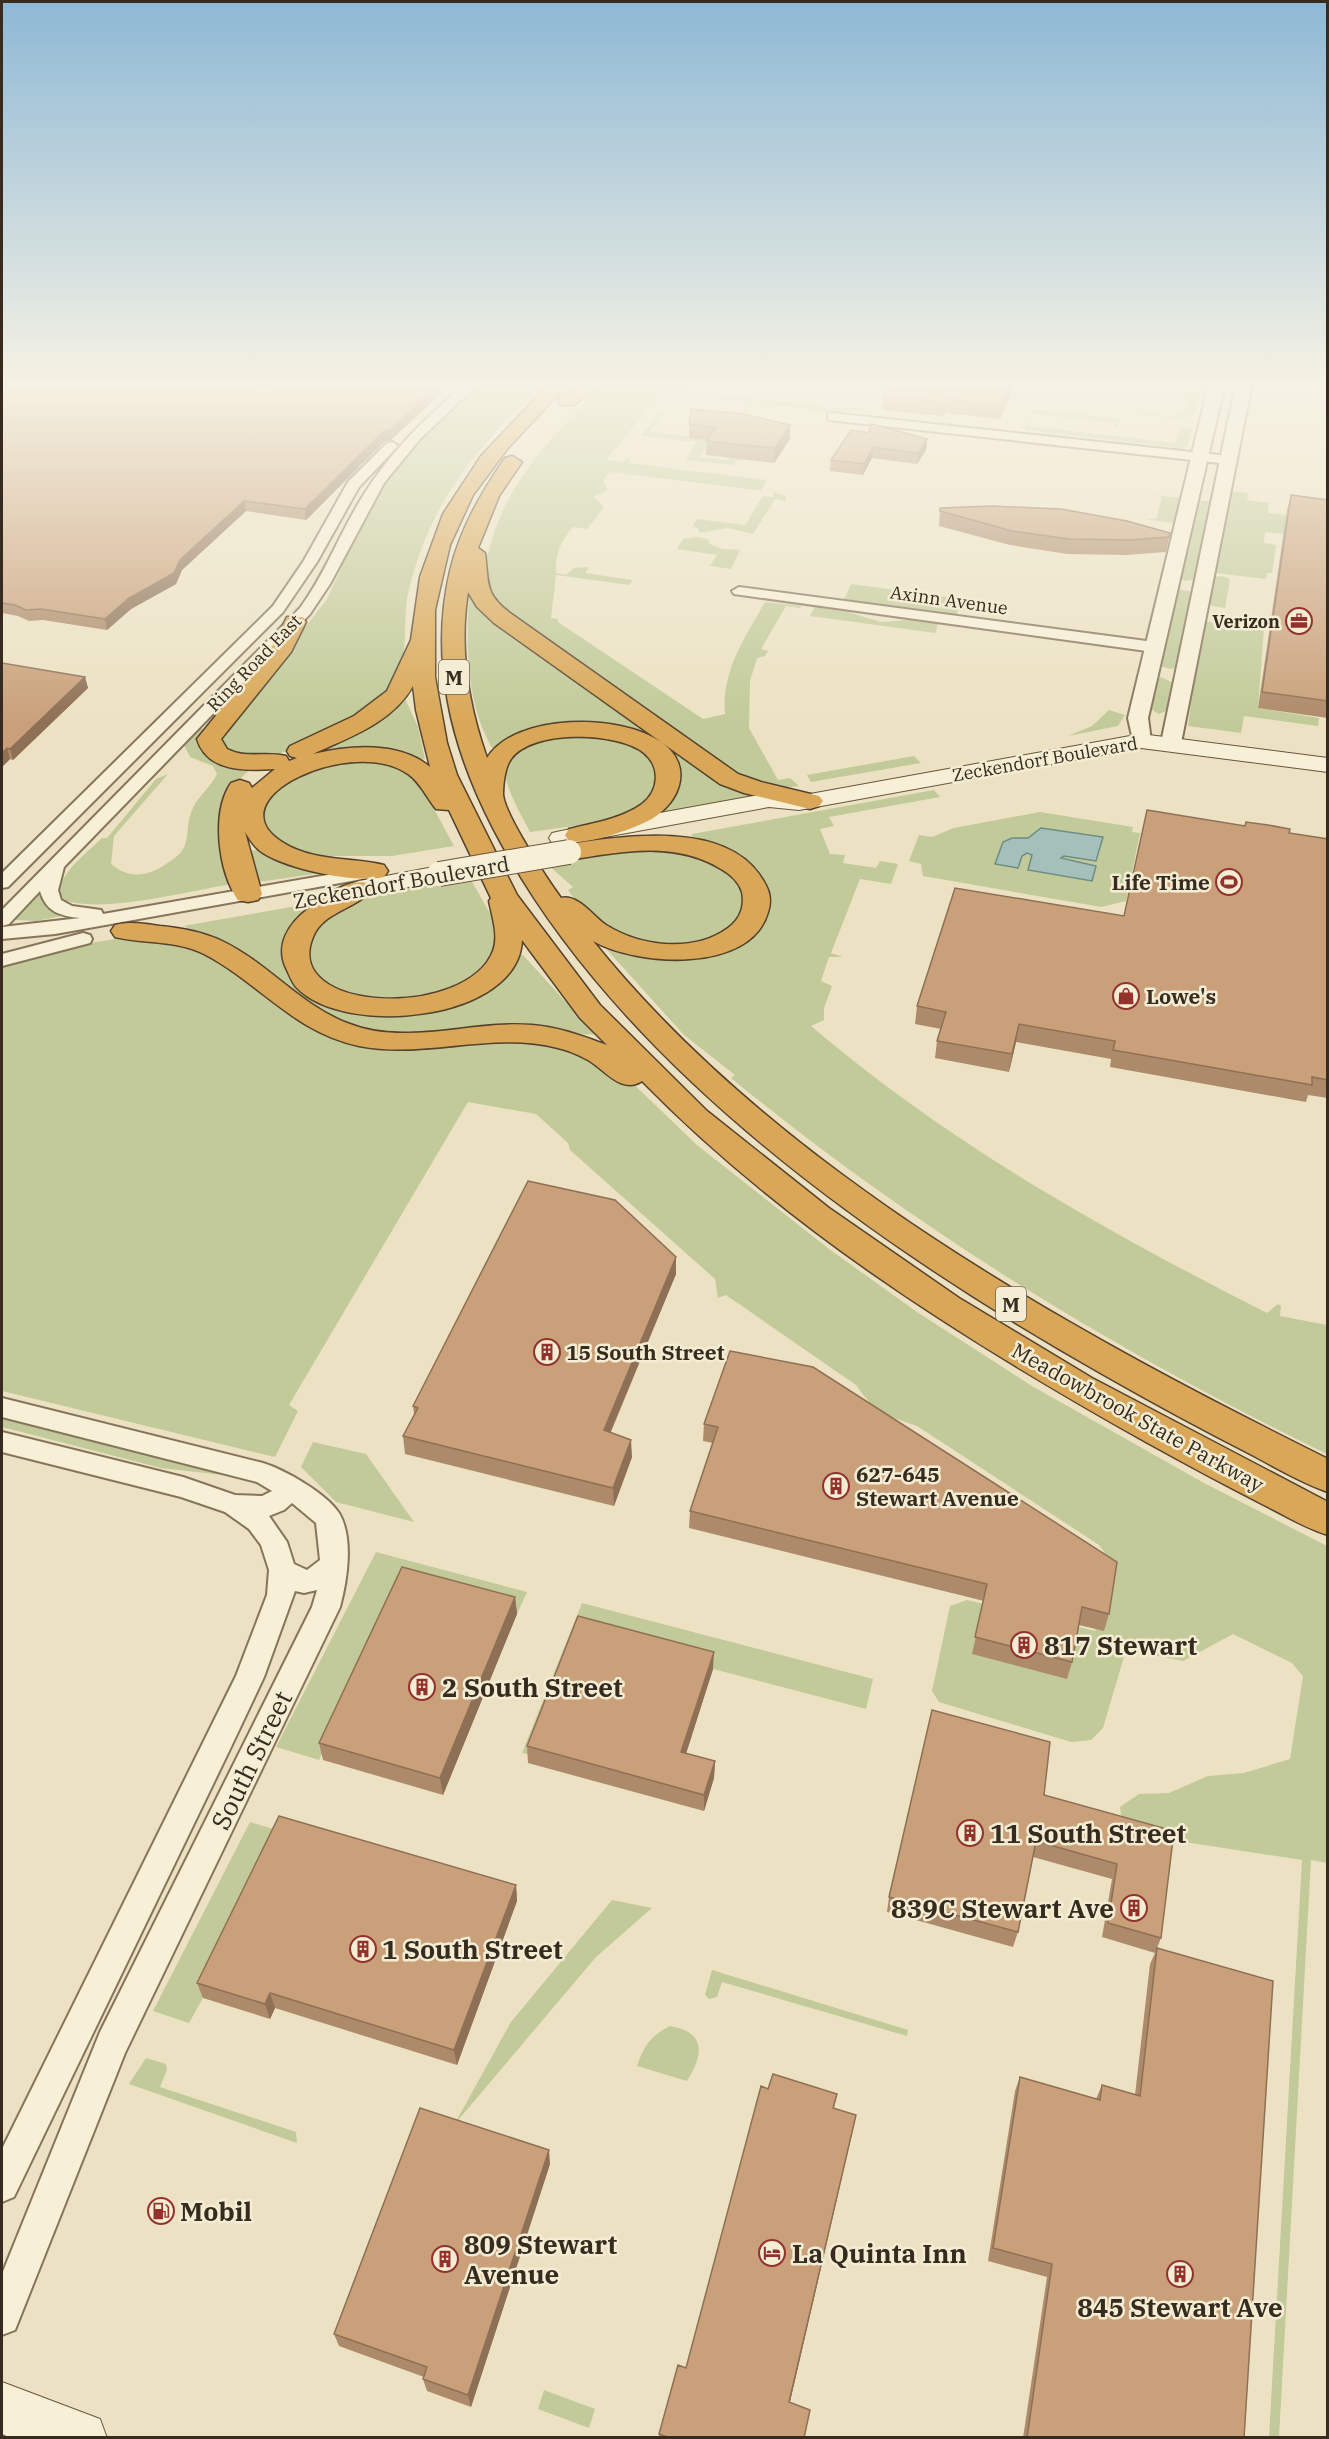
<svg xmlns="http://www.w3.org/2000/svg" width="1329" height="2439" viewBox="0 0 1329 2439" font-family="'IBM Plex Serif',serif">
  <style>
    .green { fill: #c1ca98 }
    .water { fill: #a5bfb9; stroke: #6c8d87; stroke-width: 1.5 }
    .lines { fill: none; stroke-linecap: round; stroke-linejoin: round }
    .minor-casing { stroke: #86745b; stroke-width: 4 }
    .tertiary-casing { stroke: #86745b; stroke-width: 4 }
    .secondary-casing { stroke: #68553e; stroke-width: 2 }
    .motorway-casing { stroke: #54422f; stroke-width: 3 }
    .minor { fill: #f7efd6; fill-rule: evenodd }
    .tertiary { fill: #f7efd6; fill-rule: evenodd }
    .secondary { fill: #f7efd6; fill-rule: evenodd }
    .motorway { fill: #d9a757; fill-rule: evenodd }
    .secondary-bridge-casing { stroke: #68553e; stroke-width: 26; stroke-linecap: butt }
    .secondary-bridge { stroke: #f7efd6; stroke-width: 24 }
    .wall { fill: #ad8a69 }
    .shaded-wall { fill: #8d7055 }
    .building { fill: #c9a07a; stroke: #8d7055; stroke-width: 1.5 }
    .labels { text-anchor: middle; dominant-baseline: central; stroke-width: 5; stroke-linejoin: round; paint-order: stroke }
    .far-street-label { font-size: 18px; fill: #362b1e; stroke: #f4ecd3 }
    .far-poi-label { font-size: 18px; font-weight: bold; fill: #362b1e; stroke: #f4ecd3; text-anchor: end }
    .shield { fill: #f4ecd3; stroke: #6f6554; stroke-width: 1.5 }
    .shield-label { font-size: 20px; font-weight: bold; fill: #362b1e }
    .street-label { font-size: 21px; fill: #362b1e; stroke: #f4ecd3 }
    .poi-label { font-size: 21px; font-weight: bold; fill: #362b1e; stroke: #f4ecd3; text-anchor: start }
    .near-poi-label { font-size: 26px; font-weight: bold; fill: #362b1e; stroke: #f4ecd3; text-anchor: start }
    .near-street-label { font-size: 26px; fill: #362b1e; stroke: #f4ecd3 }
  </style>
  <rect width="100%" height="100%" fill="#ece2c3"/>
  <!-- green -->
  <path class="green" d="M479,383H544C478,446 429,501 408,594C402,622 410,657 394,683C372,720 316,736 279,754C254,760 238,757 217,743L327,599L367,512L393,472L428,430Z
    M604,383H684V391L843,409L850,406L860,410L811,413L812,409L751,402L747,406V402L706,397L701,401L702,397L667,393L657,399L659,401L649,408L606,460L623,462L628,458L630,459L628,463L767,480L761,490L763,491L610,472L603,480L608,490L594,497L604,507L587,529L573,527C560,542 555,554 556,573L566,575L574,568L589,567L585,573L633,580L629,585L556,575L551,618L558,619V622L703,719L725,714C721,671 745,638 765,602L801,606L800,608L786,606L761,649L768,651L765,656L757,658L750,681L749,728L778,780L790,778L799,786L781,788L736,776L487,597C486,588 484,578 484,569C485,561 489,551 491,543C509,478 559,429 604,383Z
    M1069,383L1186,393L1188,390L1200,392L1195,415L1182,419L1141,414L1136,412L1173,417L1174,414L1184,415L1188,399L1179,398V395Z
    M1033,409L1120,419L1118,427H1115V423L1033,414L1030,417Z
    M658,414H663L650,431L712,440L699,457L727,460L752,445L742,461L737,460L734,465L686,460L696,442L641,436Z
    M1027,422L1029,426L1175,443L1180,427L1192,428L1188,446L1181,448L1024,430Z
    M1224,490L1248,493L1247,500L1269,503L1268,513L1287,515L1284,534L1265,532L1264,543L1276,545L1272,573H1267L1266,579L1208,572Z
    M774,492L785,496L786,501L775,499L753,534L728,528L700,533L698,528L692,527L697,519L745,525L763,496L773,497Z
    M1153,495L1181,498L1175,523L1145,519H1156L1162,497Z
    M1197,500L1213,502L1197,579L1186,581L1177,577Z
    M697,537L708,539L710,544L722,549L740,550L731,569L710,566L717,555L677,549L683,539Z
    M1222,576L1230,579L1225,608L1208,605L1215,577Z
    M851,584L963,599L956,616L843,602Z
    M1177,589L1194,592L1179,667L1170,669L1157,665Z
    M469,595H475L752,796L662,813L678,783L617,728L582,721L498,749L492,748C466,702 466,647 469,595Z
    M815,607L848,612L881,622L907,620L938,624L935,633L810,616Z
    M1202,621L1264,628L1258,708L1319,718L1318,726L1244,716L1241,733L1188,726Z
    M1160,677L1176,684L1171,709L1159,714L1149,708L1155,679Z
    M403,694L418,727L425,759L417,760L324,753L316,747Z
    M1109,710L1125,715L1118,726L1068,736L1092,726Z
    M199,728L207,730L203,738L255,766C204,805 220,824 234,877L227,885C188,891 90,917 59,897C58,873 86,854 102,838H107L156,779L168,774L114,836L111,864C129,879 147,877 166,864C173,859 182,854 185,845C189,834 186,822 193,808C199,795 211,787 217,774L213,766L190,757L184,745Z
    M560,732L625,739L659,761L660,788L637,806L639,809L603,822L530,832C519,809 487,763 519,745C531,739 547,736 560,732Z
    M914,756L921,763L811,782L807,775Z
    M371,757L423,778L434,809L454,846L392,856H331L328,858C270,847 230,810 298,770C310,763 355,760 371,757Z
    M934,790L940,797L829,817L834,826L820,829L830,854L845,855L843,863L876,868L880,861L898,864L891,884L860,879L831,953L843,957H829L821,981L832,986L824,1008V1020L811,1026C949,1144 1106,1231 1267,1313L1278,1304L1281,1306L1280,1316L1327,1325V1454C1114,1351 914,1228 731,1078L735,1075L684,1035L600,942L704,953L766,907L691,840L692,834Z
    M1040,812L1133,827L1132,832L1140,833L1126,901L1101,907L923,876L921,864L909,861L919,835L932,837L954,828Z
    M619,847L685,849L738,876L749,908C742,915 735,926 727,932C715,940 700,942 687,943C636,949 597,934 568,890L573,887L548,865L579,859L577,855Z
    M262,848L321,873L258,882L248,852Z
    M441,879L471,880L495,922L499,951C491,960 483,973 474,979C433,1008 365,1008 323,982C316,978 312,970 307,965L314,927L363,895Z
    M41,891L67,915L36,921L15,920Z
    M314,903L310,906L314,908L304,984L409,1011L515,955H523L595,1034C581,1037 546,1026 527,1025C459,1022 412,1044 342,1024L186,930L187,927L183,926Z
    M121,938L192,943L341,1037H538L622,1073L697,1145L829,1249L917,1312L1032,1386L1204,1483L1327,1546V1863L1311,1860L1279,2437H1269L1302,1860L1172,1840L1122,1821L1120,1807L1139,1794L1169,1793L1208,1776L1244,1773L1290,1759L1303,1676L1292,1663L1233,1634L1183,1661L1143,1653H1125L1103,1728L1091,1740L1071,1742L939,1702L932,1691L950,1606L967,1600L1095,1631L1099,1598L1109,1559L1099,1545L917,1426C885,1415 876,1414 856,1385L726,1295L718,1298L715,1279L570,1150L568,1143L536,1114L468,1102L289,1405L298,1411L275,1457L2,1391V965L42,951Z
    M2,1411L234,1472L232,1476L161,1468L2,1427Z
    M313,1442L366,1454L414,1522L336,1502L301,1467Z
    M376,1552L527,1592L517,1614L405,1584L319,1760L276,1747Z
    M582,1603L873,1679L866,1709L579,1634L531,1755L522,1753Z
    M250,1822L284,1832L203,1998L189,2023L153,2011Z
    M612,1900L652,1908L596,1957L454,2125L511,2022Z
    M712,1970L908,2030L907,2036L722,1982L717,1997L709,1999L705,1995Z
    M670,2026C706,2032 704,2054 687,2081L637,2066C644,2046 650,2036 670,2026Z
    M146,2058L166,2064L167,2070L160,2087L296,2132L297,2143L129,2084Z
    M544,2390L595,2409L589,2428L538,2409Z"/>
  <!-- water -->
  <path class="water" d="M1041,828L1103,837L1096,861L1064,856L1061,858L1096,866L1092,881L1028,870L1032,855L1027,853L1022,856L1018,868L995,864L1003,842L1012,838H1028Z"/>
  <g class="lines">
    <defs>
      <path id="minor" d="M466,383H479L420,439L384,483L330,584L310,614L64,867L58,890L61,900L72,906L101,910L103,914L373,867L379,868L382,872L379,876L55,934L2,939V927L80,918C60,916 46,912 40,891L9,924L2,926V910L300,608C325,574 339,535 361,499C388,454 426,417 466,383Z
        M832,413L1229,456L1235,460L1229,464L828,420V414Z
        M392,442L398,446L359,487L317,562L283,612L8,887L2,888V873L273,606L303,562L348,482L387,443Z
        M739,587L1154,642L1162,647L1154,652L734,594L732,591Z
        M83,933L90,935L92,939L90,943L2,966V954Z
        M2,1398L263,1463C285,1470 326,1493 339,1513C354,1538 347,1581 340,1607L125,2053L15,2330L2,2335V2274L100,2032L312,1607L317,1590L304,1593L295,1591L264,1677L231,1747L14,2197L2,2202V2149L236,1676L267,1595L269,1570L261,1545L249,1529L225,1512L181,1497L2,1452V1432L183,1477L235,1495L262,1496L272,1491L257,1482L2,1417ZM292,1503L316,1523L320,1560L307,1570L294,1564L287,1542L269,1516L284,1510Z"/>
      <path id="tertiary" d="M1209,383H1225L1148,718L1151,741L1148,745H1134L1128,718Z
        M1236,383H1252L1181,743L1178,747H1164L1161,743Z"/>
      <path id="secondary" d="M1141,734L1328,758V772L1141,748L799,810L769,807L561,845L552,843L549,838L552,833L561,831L769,793L799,796Z
        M439,866L448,869L452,874L448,879L359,897L350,894L346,889L350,884L359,881Z
        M2,2382L100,2419L107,2438H11L2,2434Z"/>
      <path id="motorway" d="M550,383H569L508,448L473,495L450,545L435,610V677L447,743L457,775L517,895L600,1005L707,1111L829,1208L959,1298L1092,1378L1328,1502V1535C1305,1528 1284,1515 1262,1504C1223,1484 1184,1463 1146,1442C966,1341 787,1229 642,1081C622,1095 604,1069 588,1060C579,1055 567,1050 558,1048C493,1031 425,1059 359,1046C293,1032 260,983 204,954C176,940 145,944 115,937L111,931L115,925C130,921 145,924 160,926C181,928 203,932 222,941C268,963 300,1005 347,1023C405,1047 472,1020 532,1025C559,1027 582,1036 607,1045L580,1018L522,940C519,1021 345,1038 297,988C292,983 289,974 286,968C275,945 289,923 308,909C324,896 347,878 369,883L372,889C358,909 323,911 313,937C281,1014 467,1019 493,951C499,936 492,916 489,901L491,898L449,810L436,809C427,798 420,782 408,774C353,735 213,798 282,842C313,862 351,857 384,865L388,871L384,877C356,884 288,869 263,853C255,848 250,840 245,832L262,894L258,900L248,902L238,900C218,871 211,812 231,783L240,780L249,783L252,788L275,769C245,771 207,772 197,739L273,645L287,617H303L306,622L291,652L221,739L227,749C246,759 266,751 286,756L289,761L297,758L290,756L287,751L290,746L354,716L387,691L411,640L420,577L443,514L481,456ZM413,686L416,710L430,767C400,741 349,745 313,754C350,737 392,723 413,686Z
        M585,383H607L573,405H561L558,401L561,397Z
        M512,456L522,462L499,496L478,548L485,553C489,583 484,593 510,613L738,774L761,782L819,796L823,801L819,806L810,809L744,793L720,784L494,623L477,607L468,592C459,649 468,704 487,758C515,713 620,713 661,742C697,767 678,808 644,823C626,831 587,845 569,841L565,835L569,829C593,823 621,819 642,804C659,791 661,767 644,753C618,732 532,729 511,759C505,767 503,784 503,794C504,814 548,880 561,898C578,894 593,916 606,925C641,947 694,953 728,928C740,919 745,907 742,892C739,882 730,874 721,869C674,840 621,852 569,860L560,858L556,852L560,846L569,844C624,836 721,821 759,874C768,887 773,897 768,912C751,974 636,966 593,941C778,1171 1067,1329 1328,1459V1492C1302,1483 1278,1469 1254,1456C1203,1430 1153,1403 1104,1375C878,1247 614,1063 493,828C452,749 429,660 450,571C460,529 481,493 505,458Z"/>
    </defs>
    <!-- minor casing -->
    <use href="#minor" class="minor-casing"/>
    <!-- tertiary casing -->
    <use href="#tertiary" class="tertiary-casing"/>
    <!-- secondary casing -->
    <use href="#secondary" class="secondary-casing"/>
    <!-- motorway casing -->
    <use href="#motorway" class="motorway-casing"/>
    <!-- minor -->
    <use href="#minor" class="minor"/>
    <!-- tertiary -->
    <use href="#tertiary" class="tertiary"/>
    <!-- secondary -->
    <use href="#secondary" class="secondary"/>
    <!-- motorway -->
    <use href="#motorway" class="motorway"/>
    <defs>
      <path id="secondary-bridge" d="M439,874L569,852"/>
    </defs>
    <!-- secondary-bridge casing -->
    <use href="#secondary-bridge" class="secondary-bridge-casing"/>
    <!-- secondary-bridge -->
    <use href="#secondary-bridge" class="secondary-bridge"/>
  </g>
  <!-- wall -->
  <path class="wall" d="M2,383L270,386L441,393L391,440L385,441L306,520L246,511L182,570L176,584L131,609L107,630L43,620L29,621L18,616L2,613Z
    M1016,383L1000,419L945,413L943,416L882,410L883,396Z
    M689,424L790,425V439L774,463L706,455L707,440L689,438Z
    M851,430L927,439L926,450L917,464L872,458L863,475L830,471L831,460Z
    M1291,495L1328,500V718L1258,708L1287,510Z
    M940,508L1170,533L1166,552L1126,555L1067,554L1010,545L939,526Z
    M2,663L85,677L88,688L13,760L10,759L2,767Z
    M1289,833L1328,839V1098L1308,1095L1306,1102L1110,1067L1111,1059L1016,1042L1009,1072L935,1058L937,1041L941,1029L915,1024L917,1006L1124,916Z
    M676,1257V1274L611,1432L632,1457L614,1506L405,1454L403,1436L414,1414L413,1406Z
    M730,1351L1109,1614L1104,1631L1079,1625L1072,1662L1067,1679L972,1654L984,1601L689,1528L690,1511L713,1443L703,1441L704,1424Z
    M515,1597L517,1614L443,1795L323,1760L319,1743Z
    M713,1669L686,1754L715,1761L714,1778L704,1811L528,1763L527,1746Z
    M1044,1795L1174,1831L1161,1938L1157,1948L1244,2438H1023L1047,2277L988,2261L1015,2091L1020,2077L1096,2099L1102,2085L1135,2095L1150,1964L1155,1953L1102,1937L1112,1879L1033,1857L1018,1932L1013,1947L887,1912L889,1897Z
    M516,1885L517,1901L457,2065L275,2008L270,2019L203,1998L197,1983Z
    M768,2089L837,2094L834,2108L853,2129L790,2402L804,2438H659V2434L686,2368Z
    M550,2164L471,2407L427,2391L423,2379L424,2377L339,2346L334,2334Z"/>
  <!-- shaded-wall -->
  <path class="shaded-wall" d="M440,383L441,393L391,440L385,441L306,520L305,509L384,431Z
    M1011,383H1016L1000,419L1002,405Z
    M946,399L945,413L943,416L944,403Z
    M790,425V439L774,463L775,448Z
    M927,439L926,450L917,464L918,453Z
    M873,447L872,458L863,475L864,464Z
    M244,501L246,511L182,570L176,584L131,609L107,630L105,619L129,598L180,560Z
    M85,677L88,688L13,760L10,749Z
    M7,748L10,759L2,767V753Z
    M1019,1024L1016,1042L1009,1072L1012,1054Z
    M676,1257V1274L604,1447V1430Z
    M631,1440L632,1457L614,1506L613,1488Z
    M515,1597L517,1614L443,1795L440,1778Z
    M714,1652L713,1669L681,1769V1752Z
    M715,1761L714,1778L704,1811V1795Z
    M516,1885L517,1901L457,2065L454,2050Z
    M270,1993L275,2008L270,2019L265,2004Z
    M856,2115L853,2129L787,2414L789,2402Z
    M549,2150L550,2164L471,2407L468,2395Z"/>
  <!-- building -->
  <path class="building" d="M2,383H244L270,386L274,383H440L390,430L384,431L305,509L244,501L180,560L174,573L129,598L105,619L41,609L26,610L15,605L2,603Z
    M891,383H1011L1002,405L946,399L944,403L883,396Z
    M691,409L744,414L790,425L775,448L706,441L716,427L689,424Z
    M872,424L927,439L918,453L873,447L864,464L831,460L851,430L868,433Z
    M1291,495L1328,500V701L1262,692Z
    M992,506L1061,509L1127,521L1170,533L1169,537L1129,540L1069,539L1012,531L940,511V508Z
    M2,663L85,677L10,749L7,748L2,753Z
    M1147,810L1245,826L1246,822L1268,825L1290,829L1289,833L1328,839V1080L1312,1077V1085L1113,1050L1115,1041L1019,1024L1012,1054L937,1041L946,1012L917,1006L955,888L1124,916Z
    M528,1181L615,1200L676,1257L604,1430L631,1440L613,1488L403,1436L418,1408L413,1406Z
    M730,1351L813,1367L1117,1562L1109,1614L1082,1607L1072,1662L975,1637L987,1584L690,1511L718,1427L704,1424Z
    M402,1567L515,1597L440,1778L319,1743Z
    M578,1616L714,1652L681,1752L715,1761L704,1795L527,1746Z
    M932,1710L1050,1742L1044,1795L1174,1831L1161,1938L1108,1923L1117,1864L1036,1841L1018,1932L889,1897Z
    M279,1816L516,1885L454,2050L270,1993L265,2004L197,1983Z
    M1157,1948L1273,1981L1244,2438H1027L1052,2264L993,2248L1020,2077L1100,2100L1102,2085L1140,2096Z
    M773,2074L837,2094L833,2108L856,2115L789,2402L810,2410L804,2438H670L659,2434L678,2365L686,2368L761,2086L768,2089Z
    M420,2108L549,2150L468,2395L423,2379L427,2367L334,2334Z"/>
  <!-- sky -->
  <linearGradient id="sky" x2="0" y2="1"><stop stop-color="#8db8d5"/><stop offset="0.53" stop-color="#f6f2e4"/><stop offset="1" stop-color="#f6f2e4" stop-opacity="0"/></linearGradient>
  <rect width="1329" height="724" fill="url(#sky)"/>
  <!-- icons -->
  <defs>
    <symbol id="office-ring" viewBox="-11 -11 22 22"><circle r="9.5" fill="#f4ecd3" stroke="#93322d" stroke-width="1.5"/><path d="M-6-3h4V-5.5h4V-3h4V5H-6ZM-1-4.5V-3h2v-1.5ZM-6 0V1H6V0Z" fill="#93322d"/></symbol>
    <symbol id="stadium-ring" viewBox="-11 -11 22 22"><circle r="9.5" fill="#f4ecd3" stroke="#93322d" stroke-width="1.5"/><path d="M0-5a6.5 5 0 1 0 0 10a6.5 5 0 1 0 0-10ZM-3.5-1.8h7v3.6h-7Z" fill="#93322d"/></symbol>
    <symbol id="shop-ring" viewBox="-11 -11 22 22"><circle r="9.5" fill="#f4ecd3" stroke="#93322d" stroke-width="1.5"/><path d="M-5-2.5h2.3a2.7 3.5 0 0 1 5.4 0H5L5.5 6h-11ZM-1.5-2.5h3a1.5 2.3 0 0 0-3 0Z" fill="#93322d"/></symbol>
    <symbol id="building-ring" viewBox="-11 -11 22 22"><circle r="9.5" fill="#f4ecd3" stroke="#93322d" stroke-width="1.5"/><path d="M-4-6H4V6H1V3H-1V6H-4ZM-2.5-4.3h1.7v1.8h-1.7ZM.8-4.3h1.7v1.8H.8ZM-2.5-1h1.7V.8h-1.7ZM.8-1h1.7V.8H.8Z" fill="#93322d"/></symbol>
    <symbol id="fuel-ring" viewBox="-11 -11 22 22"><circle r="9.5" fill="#f4ecd3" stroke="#93322d" stroke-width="1.5"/><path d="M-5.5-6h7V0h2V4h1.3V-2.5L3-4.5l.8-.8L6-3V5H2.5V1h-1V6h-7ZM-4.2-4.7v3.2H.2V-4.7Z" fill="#93322d"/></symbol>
    <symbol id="hotel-ring" viewBox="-11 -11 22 22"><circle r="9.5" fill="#f4ecd3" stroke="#93322d" stroke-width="1.5"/><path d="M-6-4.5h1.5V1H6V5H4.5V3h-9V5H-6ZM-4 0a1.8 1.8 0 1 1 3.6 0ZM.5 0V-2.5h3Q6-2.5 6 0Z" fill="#93322d"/></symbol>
  </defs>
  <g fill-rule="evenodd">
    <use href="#office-ring" x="1284" y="606" width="30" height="30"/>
    <use href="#stadium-ring" x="1214" y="867" width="30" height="30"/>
    <use href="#shop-ring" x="1111" y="981" width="30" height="30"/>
    <use href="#building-ring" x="532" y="1337" width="30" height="30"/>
    <use href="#building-ring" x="821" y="1471" width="30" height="30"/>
    <use href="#building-ring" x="1009" y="1630" width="30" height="30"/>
    <use href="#building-ring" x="407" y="1672" width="30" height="30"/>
    <use href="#building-ring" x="955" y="1818" width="30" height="30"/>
    <use href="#building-ring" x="1119" y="1893" width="30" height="30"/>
    <use href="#building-ring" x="348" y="1934" width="30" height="30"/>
    <use href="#fuel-ring" x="146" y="2196" width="30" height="30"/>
    <use href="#hotel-ring" x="757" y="2238" width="30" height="30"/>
    <use href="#building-ring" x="430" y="2244" width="30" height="30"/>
    <use href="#building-ring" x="1165" y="2259" width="30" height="30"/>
  </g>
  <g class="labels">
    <!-- far-street labels -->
    <g class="far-street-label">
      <text transform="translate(949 600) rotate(8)">Axinn Avenue</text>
      <text transform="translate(254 663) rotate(-46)">Ring Road East</text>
      <text transform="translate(1045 759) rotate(-10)">Zeckendorf Boulevard</text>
    </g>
    <!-- far-poi labels -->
    <g class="far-poi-label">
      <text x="1280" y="621">Verizon</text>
    </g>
    <!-- shield labels -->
    <g class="shield">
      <rect x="439" y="660" width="30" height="34" rx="4.5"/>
      <rect x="996" y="1287" width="30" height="34" rx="4.5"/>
    </g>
    <g class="shield-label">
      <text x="454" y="677">M</text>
      <text x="1011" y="1304">M</text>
    </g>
    <!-- street labels -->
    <g class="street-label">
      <text transform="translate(401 882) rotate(-10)">Zeckendorf Boulevard</text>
      <text transform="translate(1138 1417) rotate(29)">Meadowbrook State Parkway</text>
    </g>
    <!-- poi labels -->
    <g class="poi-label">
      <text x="1210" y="882" text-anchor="end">Life Time</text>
      <text x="1146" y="996">Lowe's</text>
      <text x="566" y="1352">15 South Street</text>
      <text x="856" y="1474">627-645<tspan x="856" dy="24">Stewart Avenue</tspan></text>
    </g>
    <!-- near-poi labels -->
    <g class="near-poi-label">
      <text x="1044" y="1645">817 Stewart</text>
      <text x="442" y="1687">2 South Street</text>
      <text x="990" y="1833">11 South Street</text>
      <text x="1114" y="1908" text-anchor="end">839C Stewart Ave</text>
      <text x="382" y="1949">1 South Street</text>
      <text x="180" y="2211">Mobil</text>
      <text x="464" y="2244">809 Stewart<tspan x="464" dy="30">Avenue</tspan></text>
      <text x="792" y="2253">La Quinta Inn</text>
      <text x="1180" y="2307" text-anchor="middle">845 Stewart Ave</text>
    </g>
    <!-- near-street labels -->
    <g class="near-street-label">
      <text transform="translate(251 1760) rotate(-64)">South Street</text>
    </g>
  </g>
  <!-- border -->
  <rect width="1329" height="2439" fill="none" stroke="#362b1e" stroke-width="6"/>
</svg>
